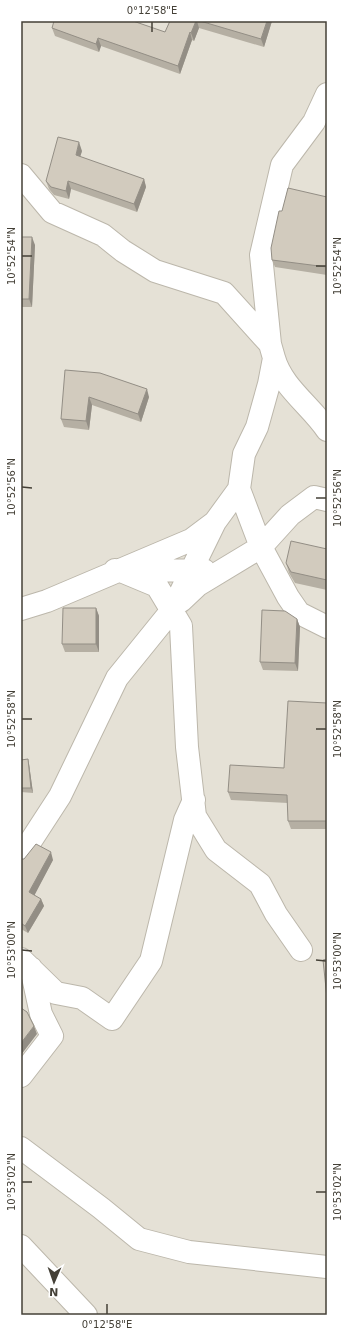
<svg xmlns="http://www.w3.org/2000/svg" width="348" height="1336" viewBox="0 0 348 1336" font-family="'DejaVu Sans',sans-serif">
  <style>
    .residential { fill: #e5e1d6 }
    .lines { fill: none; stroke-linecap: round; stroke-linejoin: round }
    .street-casing { stroke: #bcb7ab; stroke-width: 24 }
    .street { stroke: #fff; stroke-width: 22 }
    .wall { fill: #b5afa3 }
    .shaded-wall { fill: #938e85 }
    .building { fill: #d2cbbe; stroke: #938e85 }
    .ticks { fill: none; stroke: #444037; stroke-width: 1.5 }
    .neatline { fill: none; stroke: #444037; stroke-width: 1.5 }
    .ticks-label { font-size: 10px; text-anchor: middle; fill: #444037 }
  </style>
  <rect width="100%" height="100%" fill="#f2efe8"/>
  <!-- residential -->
  <path class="residential" d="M21,21H327V1315H21Z"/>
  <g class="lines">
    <defs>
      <path id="street" d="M327,94L314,122L282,165L261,255L270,344L274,358L269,384L257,427L244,454L239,489L261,547L288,597L299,613L327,627
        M21,175L52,212L103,235L123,251L155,271L224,293L270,344
        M274,358C282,387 311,406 327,430
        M115,570L121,571L157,586L181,626L187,747L195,816L216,850L260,884L276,914L301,950
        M130,571L204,570
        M181,601L198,585L261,547L290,515L314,497L327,500
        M21,609L47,601L191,540L215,522L239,489
        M21,856L60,796L117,678L172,610L215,522
        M21,959L56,993L82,998L112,1019L151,961L185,820L194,800
        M21,1076L52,1036L41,1014L31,968
        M21,1148L101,1208L139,1239L189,1252L327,1267
        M21,1246L86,1315"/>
    </defs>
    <!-- street casing -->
    <use href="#street" class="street-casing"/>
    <!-- street -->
    <use href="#street" class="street"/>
  </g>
  <!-- wall -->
  <path class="wall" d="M170,21H272L264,47L199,28L194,41L192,40L180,74L101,46L99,52L55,36L52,28L165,32Z
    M82,151L80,157L144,179L146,187L137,212L71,189L69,199L54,195L49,189L46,181Z
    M327,197V275L275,267L272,260L282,211Z
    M21,237L35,245L32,307H21Z
    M100,373L149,397L141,422L92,405L89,430L64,427L61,419Z
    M327,549V590L295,583L289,573L286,563Z
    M96,608L99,616V652H65L62,644Z
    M297,619L300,627L298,671L263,670L260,662Z
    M327,703V829H291L288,821V803L231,800L228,792L284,768Z
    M28,759L29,764L33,793L21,792V760Z
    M21,859L53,860L34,895L41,899L44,906L28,933L21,929Z"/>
  <!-- shaded-wall -->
  <path class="shaded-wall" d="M196,21H197L199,28L194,41L191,33Z
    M267,21H272L264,47L261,39Z
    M190,32L192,40L180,74L178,66Z
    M98,38L101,46L99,52L96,44Z
    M79,142L82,151L78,163L76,155Z
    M144,179L146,187L137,212L134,204Z
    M68,181L71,189L69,199L66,191Z
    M32,237L35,245L32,307L29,299Z
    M147,389L149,397L141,422L138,414Z
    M89,397L92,405L89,430L86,421Z
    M96,608L99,616V652L96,644Z
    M297,619L300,627L298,671L295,663Z
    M28,759L29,764L33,793L31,788Z
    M51,852L53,860L32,900L29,892Z
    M41,899L44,906L28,933L25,926Z
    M34,1026L37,1034L21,1055V1043Z"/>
  <!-- building -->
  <path class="building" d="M54,21H133L165,32L170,21H196L191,33L190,32L178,66L98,38L96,44L52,28Z
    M200,21H267L261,39Z
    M58,137L79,142L76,155L144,179L134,204L68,181L66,191L51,187L46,181Z
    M288,188L327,197V267L272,260L271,248L279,211H282Z
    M21,237H32L29,299H21Z
    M65,370L100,373L147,389L138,414L89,397L86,421L61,419Z
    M291,541L327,549V580L291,572L286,563Z
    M63,608H96V644H62Z
    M262,610L285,611L297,619L295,663L260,662Z
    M288,701L327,703V821H288L287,795L228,792L230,765L284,768Z
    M28,759L31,788H21V760Z
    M36,844L51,852L29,892L41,899L25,926L21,923V859H24Z
    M327,959V998L323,960Z
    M21,1008L27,1012L34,1026L21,1043Z"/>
  <!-- ticks -->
  <path class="ticks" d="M152,32V22M22,256H32M316,266H326M22,487L32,488M316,498H326M22,719H32M316,729H326M22,950L32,951M316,960L326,961M22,1182H32M316,1192H326M107,1314V1304"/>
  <!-- border -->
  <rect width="348" height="1336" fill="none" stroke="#ffffff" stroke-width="44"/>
  <!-- north arrow -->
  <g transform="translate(54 1282) rotate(182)" stroke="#ffffff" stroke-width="3" paint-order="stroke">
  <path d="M0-3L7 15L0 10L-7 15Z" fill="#444037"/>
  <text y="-6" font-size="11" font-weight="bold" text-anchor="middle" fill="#444037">N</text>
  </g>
  <rect x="22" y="22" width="304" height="1292" class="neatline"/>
  <g class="ticks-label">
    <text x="152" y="14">0°12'58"E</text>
    <text transform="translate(11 256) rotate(-90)" y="4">10°52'54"N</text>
    <text transform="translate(337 266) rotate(-90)" y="4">10°52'54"N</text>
    <text transform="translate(11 487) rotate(-90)" y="4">10°52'56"N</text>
    <text transform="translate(337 498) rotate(-90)" y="4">10°52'56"N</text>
    <text transform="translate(11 719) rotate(-90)" y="4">10°52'58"N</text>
    <text transform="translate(337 729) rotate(-90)" y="4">10°52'58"N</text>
    <text transform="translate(11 950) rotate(-90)" y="4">10°53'00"N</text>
    <text transform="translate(337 961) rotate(-90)" y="4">10°53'00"N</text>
    <text transform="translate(11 1182) rotate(-90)" y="4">10°53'02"N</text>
    <text transform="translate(337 1192) rotate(-90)" y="4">10°53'02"N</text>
    <text x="107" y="1328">0°12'58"E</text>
  </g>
</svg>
